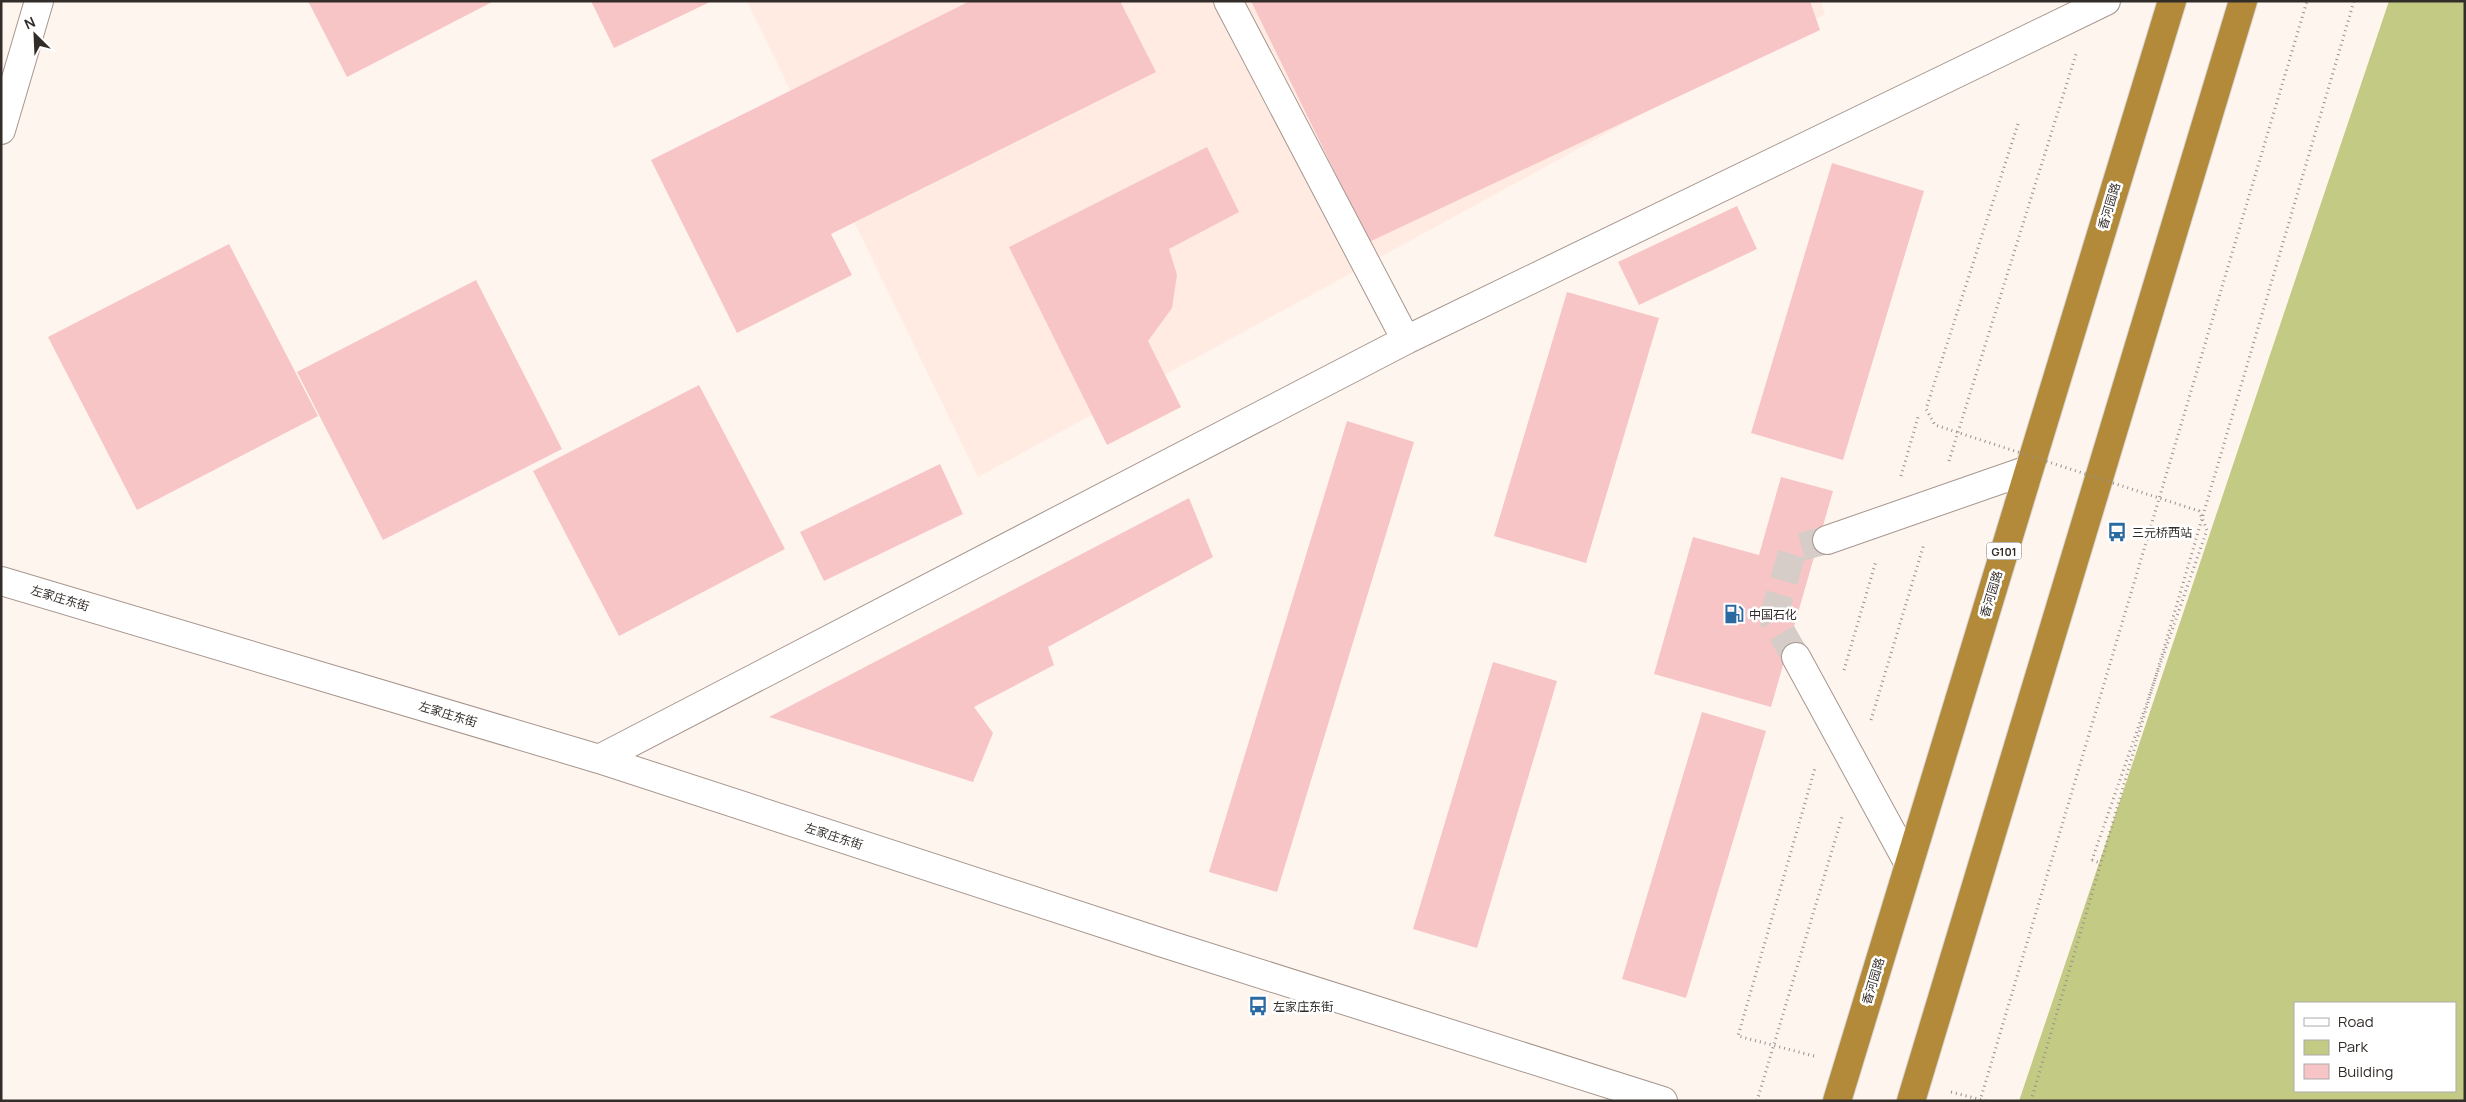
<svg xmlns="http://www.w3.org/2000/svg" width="2466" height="1102" viewBox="0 0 2466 1102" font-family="Manrope,'Noto Sans SC',sans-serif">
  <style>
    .built { fill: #ffebe1 }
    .green { fill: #c3ca83; fill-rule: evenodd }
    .building { fill: #f7c5c6 }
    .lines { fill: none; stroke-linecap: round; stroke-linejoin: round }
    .minor-tunnel { stroke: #d6cdc8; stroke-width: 28; stroke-dasharray: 28 14; stroke-linecap: butt }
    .minor-casing { stroke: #a6968e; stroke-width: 30 }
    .highway-casing { stroke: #d6d5d4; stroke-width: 30 }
    .path { stroke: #98908c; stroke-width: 3; stroke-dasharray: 1 4; stroke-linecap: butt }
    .minor { stroke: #fff; stroke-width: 28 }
    .highway { stroke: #b38a3a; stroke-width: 28 }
    .path-bridge { stroke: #98908c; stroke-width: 3; stroke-dasharray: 1 4; stroke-linecap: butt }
    .labels { text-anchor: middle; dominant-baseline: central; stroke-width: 5; stroke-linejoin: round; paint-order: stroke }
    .shield { fill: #fff; stroke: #706c6a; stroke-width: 1 }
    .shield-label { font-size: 11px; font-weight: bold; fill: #332d2a }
    .street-label { font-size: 12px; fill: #332d2a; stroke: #fff }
    .poi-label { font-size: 12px; fill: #332d2a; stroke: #fff; text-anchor: start }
  </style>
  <rect width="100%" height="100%" fill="#fff5ef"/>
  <!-- built -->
  <path class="built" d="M747,1H1821L1825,14L978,477Z"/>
  <!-- green -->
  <path class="green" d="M2389,1H2465V1101H2019ZM2295,1003H2455V1091H2295Z"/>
  <!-- building -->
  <path class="building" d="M308,1H494L347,77Z
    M591,1H712L614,48Z
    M970,1H1120L1156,72L831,234L852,275L737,333L651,160Z
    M1251,1H1810L1820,30L1369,242Z
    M1207,147L1239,212L1169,249L1177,275L1172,308L1148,341L1181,407L1107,445L1009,247Z
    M1832,163L1924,191L1843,460L1751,433Z
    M1737,206L1757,249L1639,305L1618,262Z
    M229,244L318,416L137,510L48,337Z
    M476,280L562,449L383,540L297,372Z
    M1567,292L1659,318L1586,563L1494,536Z
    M699,385L785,549L619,636L533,471Z
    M1347,421L1414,442L1277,892L1209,872Z
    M940,464L963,514L824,581L800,532Z
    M1781,477L1833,491L1771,707L1654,674L1693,537L1759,555Z
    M1189,498L1213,557L1048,647L1054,665L974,707L993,733L973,782L769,717Z
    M1493,662L1557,681L1477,948L1413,929Z
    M1702,712L1766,731L1686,998L1622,979Z"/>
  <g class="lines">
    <!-- minor-tunnel -->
    <path class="minor-tunnel" d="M1796,657L1773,618L1793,549L1827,540"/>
    <defs>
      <path id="minor" d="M1228,1L1406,340
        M1,130L39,1
        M1827,540L2028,470
        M1,581L599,759L1163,943L1663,1101
        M1796,657L1909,864
        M599,759L1406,340L2106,1"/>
      <path id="highway" d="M1837,1101L2172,1
        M1911,1101L2243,1"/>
    </defs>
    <!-- minor casing -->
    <use href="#minor" class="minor-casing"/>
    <!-- highway casing -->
    <use href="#highway" class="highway-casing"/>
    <!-- path -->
    <path class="path" d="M1949,461L2076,54
      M1901,476L1919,414
      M1844,670L1876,561
      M1871,720L1924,544
      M2092,860L2100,863
      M1814,1056L1738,1036L1815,768
      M1951,1092L1986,1101
      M1757,1101L1842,817
      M1980,1101L2307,1
      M2031,1101L2354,1"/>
    <!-- minor -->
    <use href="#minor" class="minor"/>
    <!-- highway -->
    <use href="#highway" class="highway"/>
    <!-- path-bridge -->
    <path class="path-bridge" d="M2018,124L1926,409L1935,425L2199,511L2207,530L2092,860"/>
  </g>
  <!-- icons -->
  <defs>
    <symbol id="bus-bare" viewBox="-9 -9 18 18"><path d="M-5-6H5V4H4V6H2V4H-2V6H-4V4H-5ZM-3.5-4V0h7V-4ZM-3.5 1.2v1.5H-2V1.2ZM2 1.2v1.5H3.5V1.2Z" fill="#2a6aa0" stroke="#fff" stroke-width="2.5" paint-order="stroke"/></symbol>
    <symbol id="fuel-bare" viewBox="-9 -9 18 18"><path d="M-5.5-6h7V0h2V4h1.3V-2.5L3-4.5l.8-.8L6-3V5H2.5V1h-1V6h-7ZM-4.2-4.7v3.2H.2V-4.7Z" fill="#2a6aa0" stroke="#fff" stroke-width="2.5" paint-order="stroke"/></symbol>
  </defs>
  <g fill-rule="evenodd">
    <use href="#bus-bare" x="2103" y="518" width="28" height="28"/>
    <use href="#fuel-bare" x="1720" y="600" width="28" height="28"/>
    <use href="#bus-bare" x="1244" y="992" width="28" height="28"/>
  </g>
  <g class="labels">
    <!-- shield labels -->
    <rect class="shield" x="1986.5" y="542.5" width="35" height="17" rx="4"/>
    <g class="shield-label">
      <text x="2004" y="551">G101</text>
    </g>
    <!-- street labels -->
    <g class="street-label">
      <text transform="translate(2109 206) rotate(-73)">香河园路</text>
      <text transform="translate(1991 594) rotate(-73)">香河园路</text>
      <text transform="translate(60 598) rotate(17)">左家庄东街</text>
      <text transform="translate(448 714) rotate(17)">左家庄东街</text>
      <text transform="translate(834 836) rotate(18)">左家庄东街</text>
      <text transform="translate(1873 981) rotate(-73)">香河园路</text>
    </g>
    <!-- poi labels -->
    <g class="poi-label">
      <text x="2132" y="532">三元桥西站</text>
      <text x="1749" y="614">中国石化</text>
      <text x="1273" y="1006">左家庄东街</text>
    </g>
  </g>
  <!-- border -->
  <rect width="2466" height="1102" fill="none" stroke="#332d2a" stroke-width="5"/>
  <!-- legend -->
  <rect x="2294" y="1002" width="162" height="90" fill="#ffffff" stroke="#adabaa"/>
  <rect x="2304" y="1018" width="25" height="8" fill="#ffffff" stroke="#adabaa"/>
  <text x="2338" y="1027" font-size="15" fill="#332d2a">Road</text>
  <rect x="2304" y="1040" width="25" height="15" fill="#c3ca83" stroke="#adabaa"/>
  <text x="2338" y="1052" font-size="15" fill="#332d2a">Park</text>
  <rect x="2304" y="1064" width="25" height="15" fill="#f7c5c6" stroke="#adabaa"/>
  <text x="2338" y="1077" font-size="15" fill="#332d2a">Building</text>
  <!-- north arrow -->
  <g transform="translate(35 35) rotate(336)" stroke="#ffffff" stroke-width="4" paint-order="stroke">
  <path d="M0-4L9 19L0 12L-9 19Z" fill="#332d2a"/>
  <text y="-8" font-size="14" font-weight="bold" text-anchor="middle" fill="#332d2a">N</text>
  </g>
</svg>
